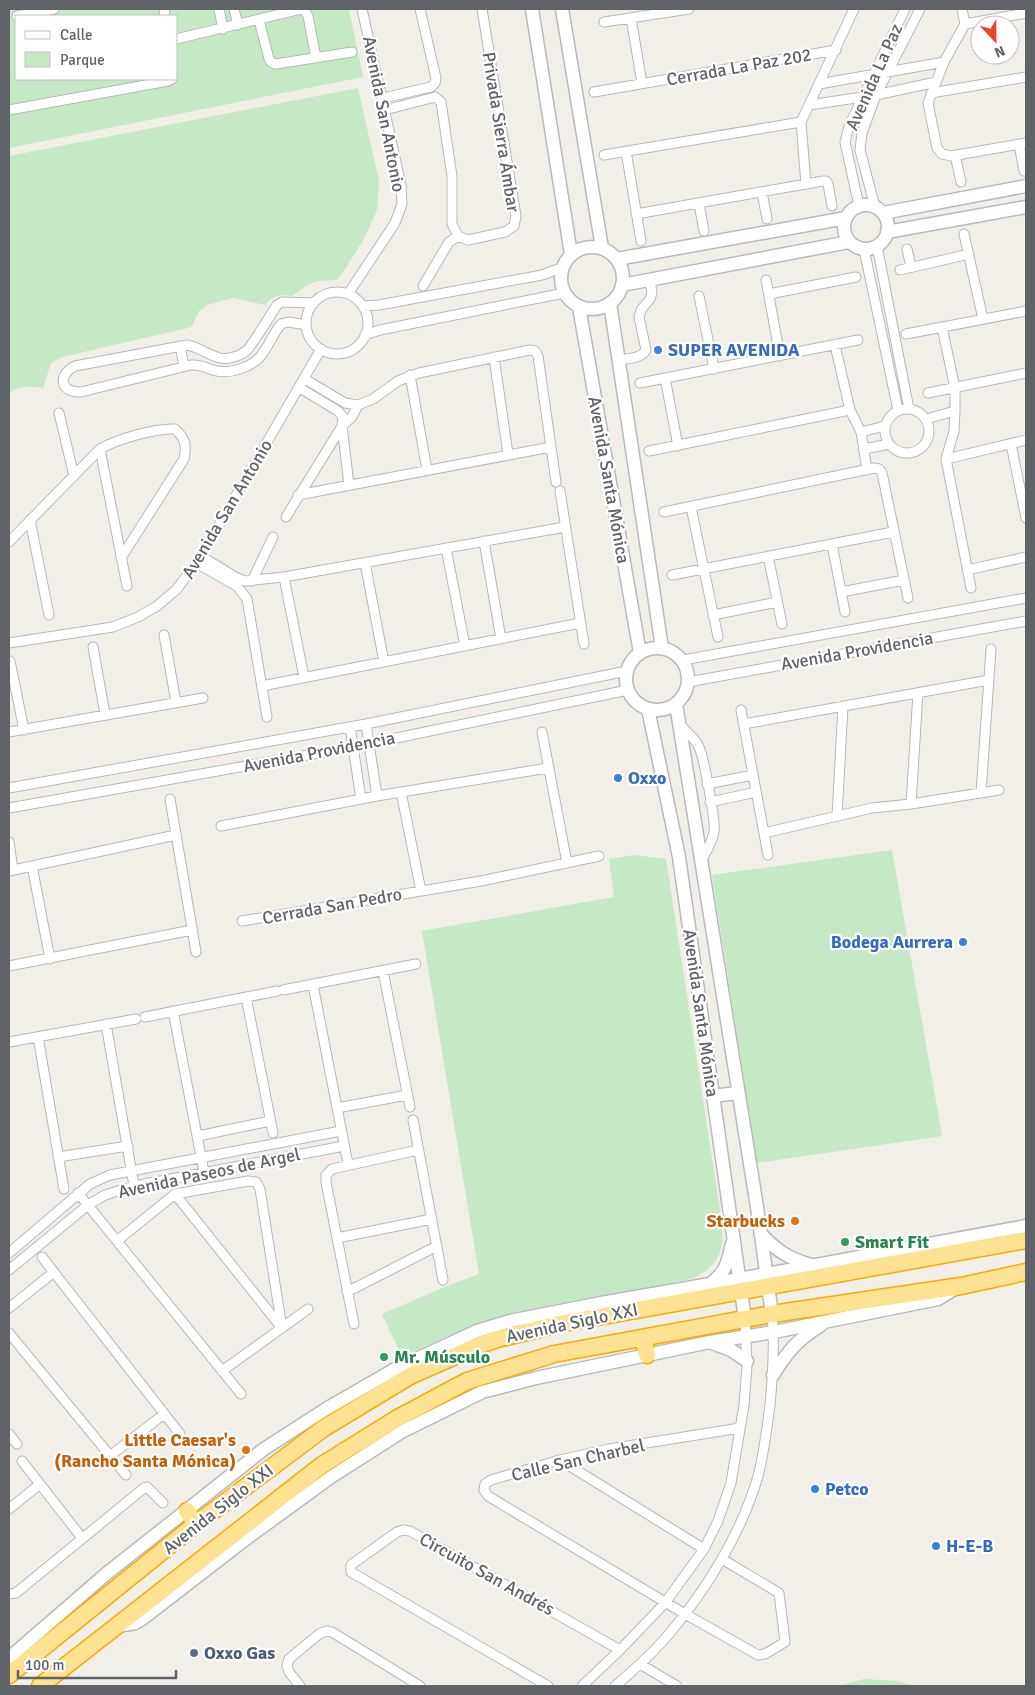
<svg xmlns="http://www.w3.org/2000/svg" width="1035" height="1695" viewBox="0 0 1035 1695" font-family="Signika,sans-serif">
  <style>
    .green { fill: #c5e8c5; fill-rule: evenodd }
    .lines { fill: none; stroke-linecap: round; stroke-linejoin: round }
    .street-casing { stroke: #b5b8bc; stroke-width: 11 }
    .secondary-casing { stroke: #b6babf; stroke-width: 15 }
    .highway-casing { stroke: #f9ab00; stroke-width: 19 }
    .street { stroke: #fff; stroke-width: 9 }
    .secondary { stroke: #fff; stroke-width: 12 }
    .highway { stroke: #fde293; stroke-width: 16 }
    .shop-dot { fill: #3f7fe0; stroke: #fff; stroke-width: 2 }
    .food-dot { fill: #e8710a; stroke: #fff; stroke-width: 2 }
    .leisure-dot { fill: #2e9e5b; stroke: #fff; stroke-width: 2 }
    .service-dot { fill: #5c6f8a; stroke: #fff; stroke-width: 2 }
    .labels { text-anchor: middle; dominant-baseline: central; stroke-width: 4.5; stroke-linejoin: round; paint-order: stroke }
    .street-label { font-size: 18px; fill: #5f6368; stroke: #fff }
    .shop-label { font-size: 18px; font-weight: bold; fill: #366cbe; stroke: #fff; text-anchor: start }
    .food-label { font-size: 18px; font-weight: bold; fill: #c56008; stroke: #fff; text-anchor: end }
    .leisure-label { font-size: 18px; font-weight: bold; fill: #27864d; stroke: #fff; text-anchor: start }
    .service-label { font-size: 18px; font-weight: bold; fill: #4e5e75; stroke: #fff; text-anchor: start }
  </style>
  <rect width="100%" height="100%" fill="#f1efe8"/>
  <!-- green -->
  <path class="green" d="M9,9H349L363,77L9,148ZM16,16H176V79H16Z
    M358,88L379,181L377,210L364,239L341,275L336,280L317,281L306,286L292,296L281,295L272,298L265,305L233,298L221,301L207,305L199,311L192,326L188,328L62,357L51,363L43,388C31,386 18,385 9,394V156Z
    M892,850L942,1136L757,1163L712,875Z
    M634,855L666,859L722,1223C723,1251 721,1264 694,1278L470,1326L402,1357L382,1314L447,1286L479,1274L422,931L614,897L609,859Z
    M864,1679L897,1681L916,1686H838Z"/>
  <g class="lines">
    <defs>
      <path id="street" d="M164,9L165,16
        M219,9L223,29
        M234,9L238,25
        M962,9L965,24L944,62L928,103L937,148L942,154L951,156L1026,143
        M17,16L54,9
        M631,18L642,83
        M259,20L269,59L271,62L276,64L352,52
        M604,22L689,9
        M965,24L1026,13
        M176,39L301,9L305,11L308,16L316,58
        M819,84L944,62
        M594,92L836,50
        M931,93L1026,77
        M383,98L431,87L435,83L436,78L420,9
        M809,105L876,95L936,82
        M9,110L168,81L172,79
        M385,110L435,97L441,102L452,176V224L458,236L468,240L505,232L514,226L516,216L482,9
        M1019,144L1024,171
        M626,151L641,241
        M604,155L801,122
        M955,155L961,182
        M806,184L801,122L854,9
        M762,192L767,219
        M699,204L704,231
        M859,206L845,142L849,126L905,9
        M875,207L860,150L862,133L876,95L920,9
        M636,214L823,181H826L828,184L832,206
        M964,234L983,319
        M877,246L909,409
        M864,249L898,410
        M907,249L911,267
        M900,270L969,254
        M766,280L780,356
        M423,286L449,242L458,236
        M306 323a31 31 0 1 1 62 0a31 31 0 1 1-62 0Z
        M348,294L395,223L402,204L401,185L362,9
        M769,294L856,277
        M699,296L714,369
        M363,306L379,305L542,275L561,268
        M306,325L289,322L281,324C273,334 268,347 260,357C251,367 231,374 217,371C207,369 201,364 191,365L81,392C60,393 57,375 75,366L187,345C199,347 208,355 220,358C227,360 240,356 246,351C252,346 271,314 277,305L282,302L314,303
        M942,327L955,388V411L954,431L946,459L971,588
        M906,334L1026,311
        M365,335L380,330L564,293
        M835,345L850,410L861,432L867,470
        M180,346L184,366
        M494,357L508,454
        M619,360C628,358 641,359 646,350L639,317L641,310L650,299L652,293L650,280
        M410,375L427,470
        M665,378L678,446
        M305,379L345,403L358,405L373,399L398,381L419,373L530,350L535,351L538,356L556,482
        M640,383L858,340
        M300,388L338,411L343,417L342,426L349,485
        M928,393L1026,373
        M885 431a22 22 0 1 1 44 0a22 22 0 1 1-44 0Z
        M59,413L74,476
        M926,419L955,411
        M861,432L885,426
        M1011,444L1026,518
        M100,449L127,586
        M864,449L889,444
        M649,451L850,410
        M946,459L1026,440
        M560,491L584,644
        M298,495L551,447
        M691,507L718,637
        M664,512L874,468L879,469L882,473L908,598
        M286,517L342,426L352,417L358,405
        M30,520L49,615
        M484,541L501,639
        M9,542L100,449C117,439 156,428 175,429C185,438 187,445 184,459L121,558
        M832,544L845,612
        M446,548L465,646
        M201,556L237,578L245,581L284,577L565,527
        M768,556L782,624
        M196,563L237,586L247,599L267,717
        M365,563L384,662
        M967,570L1026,557
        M672,575L893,532
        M284,577L304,677
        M252,581L273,537
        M841,592L904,580
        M713,615L777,602
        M164,635L176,702
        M9,643L113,627L138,617L157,606L177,589L201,556L321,349
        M93,647L105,714
        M683,660L1026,598
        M10,661L24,730
        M688,682L1026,621
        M262,686L580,623
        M741,710L768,855
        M366,724L377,796
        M679,724C686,731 695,738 699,747C704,758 716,822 714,832C712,843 706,852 701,861
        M744,724L989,680
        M350,727L361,799
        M9,732L203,698
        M542,732L567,863
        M707,784L753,775
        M9,788L366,724L627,671
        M401,792L421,891
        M981,793L991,649
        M170,799L196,952
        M710,802L756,792
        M911,804L918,693
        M9,808L353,747L628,690
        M837,816L843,706
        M221,826L377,796L548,768
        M764,833L872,808L911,804L999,790
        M9,842L13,870
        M32,866L50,959
        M9,871L176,835
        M242,921L481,881L599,856
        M9,966L192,930
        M383,971L410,1107
        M313,985L348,1164
        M283,990L416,964
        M246,997L273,1133
        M173,1011L204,1172
        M145,1017L277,991
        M106,1024L134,1186
        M38,1037L64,1189
        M9,1042L136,1019
        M337,1108L407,1095
        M413,1120L443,1280
        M198,1136L270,1121
        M58,1157L128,1146
        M78,1193L241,1394
        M175,1194L282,1328
        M337,1238L432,1219
        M117,1241L175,1194L248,1181L256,1182L260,1189L282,1328
        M9,1253L90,1184L110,1175L341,1131
        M42,1257L180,1434
        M9,1270L88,1205L105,1195L134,1186L344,1146
        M347,1292L437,1246
        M9,1308L54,1272
        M354,1324L326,1182V1175L332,1169L418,1150
        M9,1333L126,1475
        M222,1371L308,1309
        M9,1434L17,1444
        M110,1456L164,1414
        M560,1460L704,1549
        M22,1461L82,1538
        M9,1509L40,1484
        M722,1559L779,1593L785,1642L765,1654L758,1655L685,1614L488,1496L484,1490L485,1484L491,1480L560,1460L609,1449L740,1428
        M9,1594L16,1593L144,1488L147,1487L163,1503
        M640,1664L677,1686
        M300,1686L289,1672L287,1666L289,1659L319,1634L326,1631L332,1632L420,1686
        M548,1686L351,1572V1565L397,1532L403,1530L410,1531L620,1650
        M582,1686L620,1650L665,1603L704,1549L718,1521L731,1483L744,1405L747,1366L745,1319
        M615,1686C634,1670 653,1653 669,1634C707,1589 742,1532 758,1476C764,1453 767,1428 770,1405C773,1374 775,1345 772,1314"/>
      <path id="secondary" d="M532,9L571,254
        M562,9L602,248
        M844 227a22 22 0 1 1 44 0a22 22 0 1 1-44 0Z
        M883,213L1026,186
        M887,232L1026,207
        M561 278a31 31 0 1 1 62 0a31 31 0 1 1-62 0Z
        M617,259L846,218
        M622,285L849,242
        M610,303L662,648
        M579,307L640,653
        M626 679a31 31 0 1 1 62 0a31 31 0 1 1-62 0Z
        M676,704L757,1207L772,1314
        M648,709L679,857L745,1319
        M712,1096L738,1093
        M761,1234C777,1251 788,1258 811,1265
        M710,1284C727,1271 727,1263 732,1244
        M712,1343L731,1350L747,1361
        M773,1375C787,1352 798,1339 821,1325
        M118,1626L135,1623L142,1619L247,1538L331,1477L403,1431L482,1392L536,1378L710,1342L774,1332L938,1299L956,1288
        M9,1658L106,1574L264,1449L326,1409L397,1368L477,1331L510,1321L601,1303L739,1279L1026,1226"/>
      <path id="highway" d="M643,1338L647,1355
        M187,1511L196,1524
        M9,1675L196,1524L324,1428L410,1376L480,1345L497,1339L564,1323L1026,1240
        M40,1686L322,1465L396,1419L467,1381L554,1354L772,1314L961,1286L1026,1272"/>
    </defs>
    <!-- street casing -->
    <use href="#street" class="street-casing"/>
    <!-- secondary casing -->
    <use href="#secondary" class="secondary-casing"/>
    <!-- highway casing -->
    <use href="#highway" class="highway-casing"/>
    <!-- street -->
    <use href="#street" class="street"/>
    <!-- secondary -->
    <use href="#secondary" class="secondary"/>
    <!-- highway -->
    <use href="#highway" class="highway"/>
  </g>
  <!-- markers -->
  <g class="shop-dot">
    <circle cx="658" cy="350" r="5"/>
    <circle cx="618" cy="778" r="5"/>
    <circle cx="963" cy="942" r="5"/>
    <circle cx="815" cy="1489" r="5"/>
    <circle cx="936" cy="1546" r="5"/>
  </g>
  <g class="food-dot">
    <circle cx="795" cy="1221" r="5"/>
    <circle cx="246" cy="1450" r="5"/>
  </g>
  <g class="leisure-dot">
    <circle cx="845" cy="1242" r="5"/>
    <circle cx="384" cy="1357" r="5"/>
  </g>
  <circle class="service-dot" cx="194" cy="1653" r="5"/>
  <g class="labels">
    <!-- street labels -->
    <g class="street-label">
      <text transform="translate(739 67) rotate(-10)">Cerrada La Paz 202</text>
      <text transform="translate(874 77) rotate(-66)">Avenida La Paz</text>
      <text transform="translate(384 114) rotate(79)">Avenida San Antonio</text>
      <text transform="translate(501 132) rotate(81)">Privada Sierra Ámbar</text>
      <text transform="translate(609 480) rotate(80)">Avenida Santa Mónica</text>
      <text transform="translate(227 509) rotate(-59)">Avenida San Antonio</text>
      <text transform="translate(857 651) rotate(-10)">Avenida Providencia</text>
      <text transform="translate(319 752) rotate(-11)">Avenida Providencia</text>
      <text transform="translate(332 906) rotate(-10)">Cerrada San Pedro</text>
      <text transform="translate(701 1013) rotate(82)">Avenida Santa Mónica</text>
      <text transform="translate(209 1173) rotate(-12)">Avenida Paseos de Argel</text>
      <text transform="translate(572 1323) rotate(-12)">Avenida Siglo XXI</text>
      <text transform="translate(578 1460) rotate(-13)">Calle San Charbel</text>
      <text transform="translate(218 1509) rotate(-38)">Avenida Siglo XXI</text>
      <text transform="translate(487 1574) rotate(29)">Circuito San Andrés</text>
    </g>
    <!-- shop labels -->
    <g class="shop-label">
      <text x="668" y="350">SUPER AVENIDA</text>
      <text x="628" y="778">Oxxo</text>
      <text x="953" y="942" text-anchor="end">Bodega Aurrera</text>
      <text x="825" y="1489">Petco</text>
      <text x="946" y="1546">H-E-B</text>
    </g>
    <!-- food labels -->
    <g class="food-label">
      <text x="785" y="1221">Starbucks</text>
      <text x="236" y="1440">Little Caesar's<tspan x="236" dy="21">(Rancho Santa Mónica)</tspan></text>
    </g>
    <!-- leisure labels -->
    <g class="leisure-label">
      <text x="855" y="1242">Smart Fit</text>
      <text x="394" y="1357">Mr. Músculo</text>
    </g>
    <!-- service labels -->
    <g class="service-label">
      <text x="204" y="1653">Oxxo Gas</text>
    </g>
  </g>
  <!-- border -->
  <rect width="1035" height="1695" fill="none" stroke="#5f6368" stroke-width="20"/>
  <!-- legend -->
  <rect x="15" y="15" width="162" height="65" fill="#ffffff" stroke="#bfc1c3"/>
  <rect x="25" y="31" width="25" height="8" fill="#ffffff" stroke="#bfc1c3"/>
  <text x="60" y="40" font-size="15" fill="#5f6368">Calle</text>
  <rect x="25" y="52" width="25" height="15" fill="#c5e8c5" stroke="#bfc1c3"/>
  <text x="60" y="65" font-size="15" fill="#5f6368">Parque</text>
  <!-- north arrow -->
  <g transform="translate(995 40) rotate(158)"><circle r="24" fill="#ffffff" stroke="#bfc1c3"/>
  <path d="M0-4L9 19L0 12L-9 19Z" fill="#ea4335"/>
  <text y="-8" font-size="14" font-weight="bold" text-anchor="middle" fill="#5f6368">N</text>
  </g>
  <!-- scale -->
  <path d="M18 1670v8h158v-8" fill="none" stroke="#5f6368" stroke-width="2.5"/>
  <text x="25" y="1670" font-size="15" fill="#5f6368" stroke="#ffffff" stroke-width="4" paint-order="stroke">100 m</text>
</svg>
